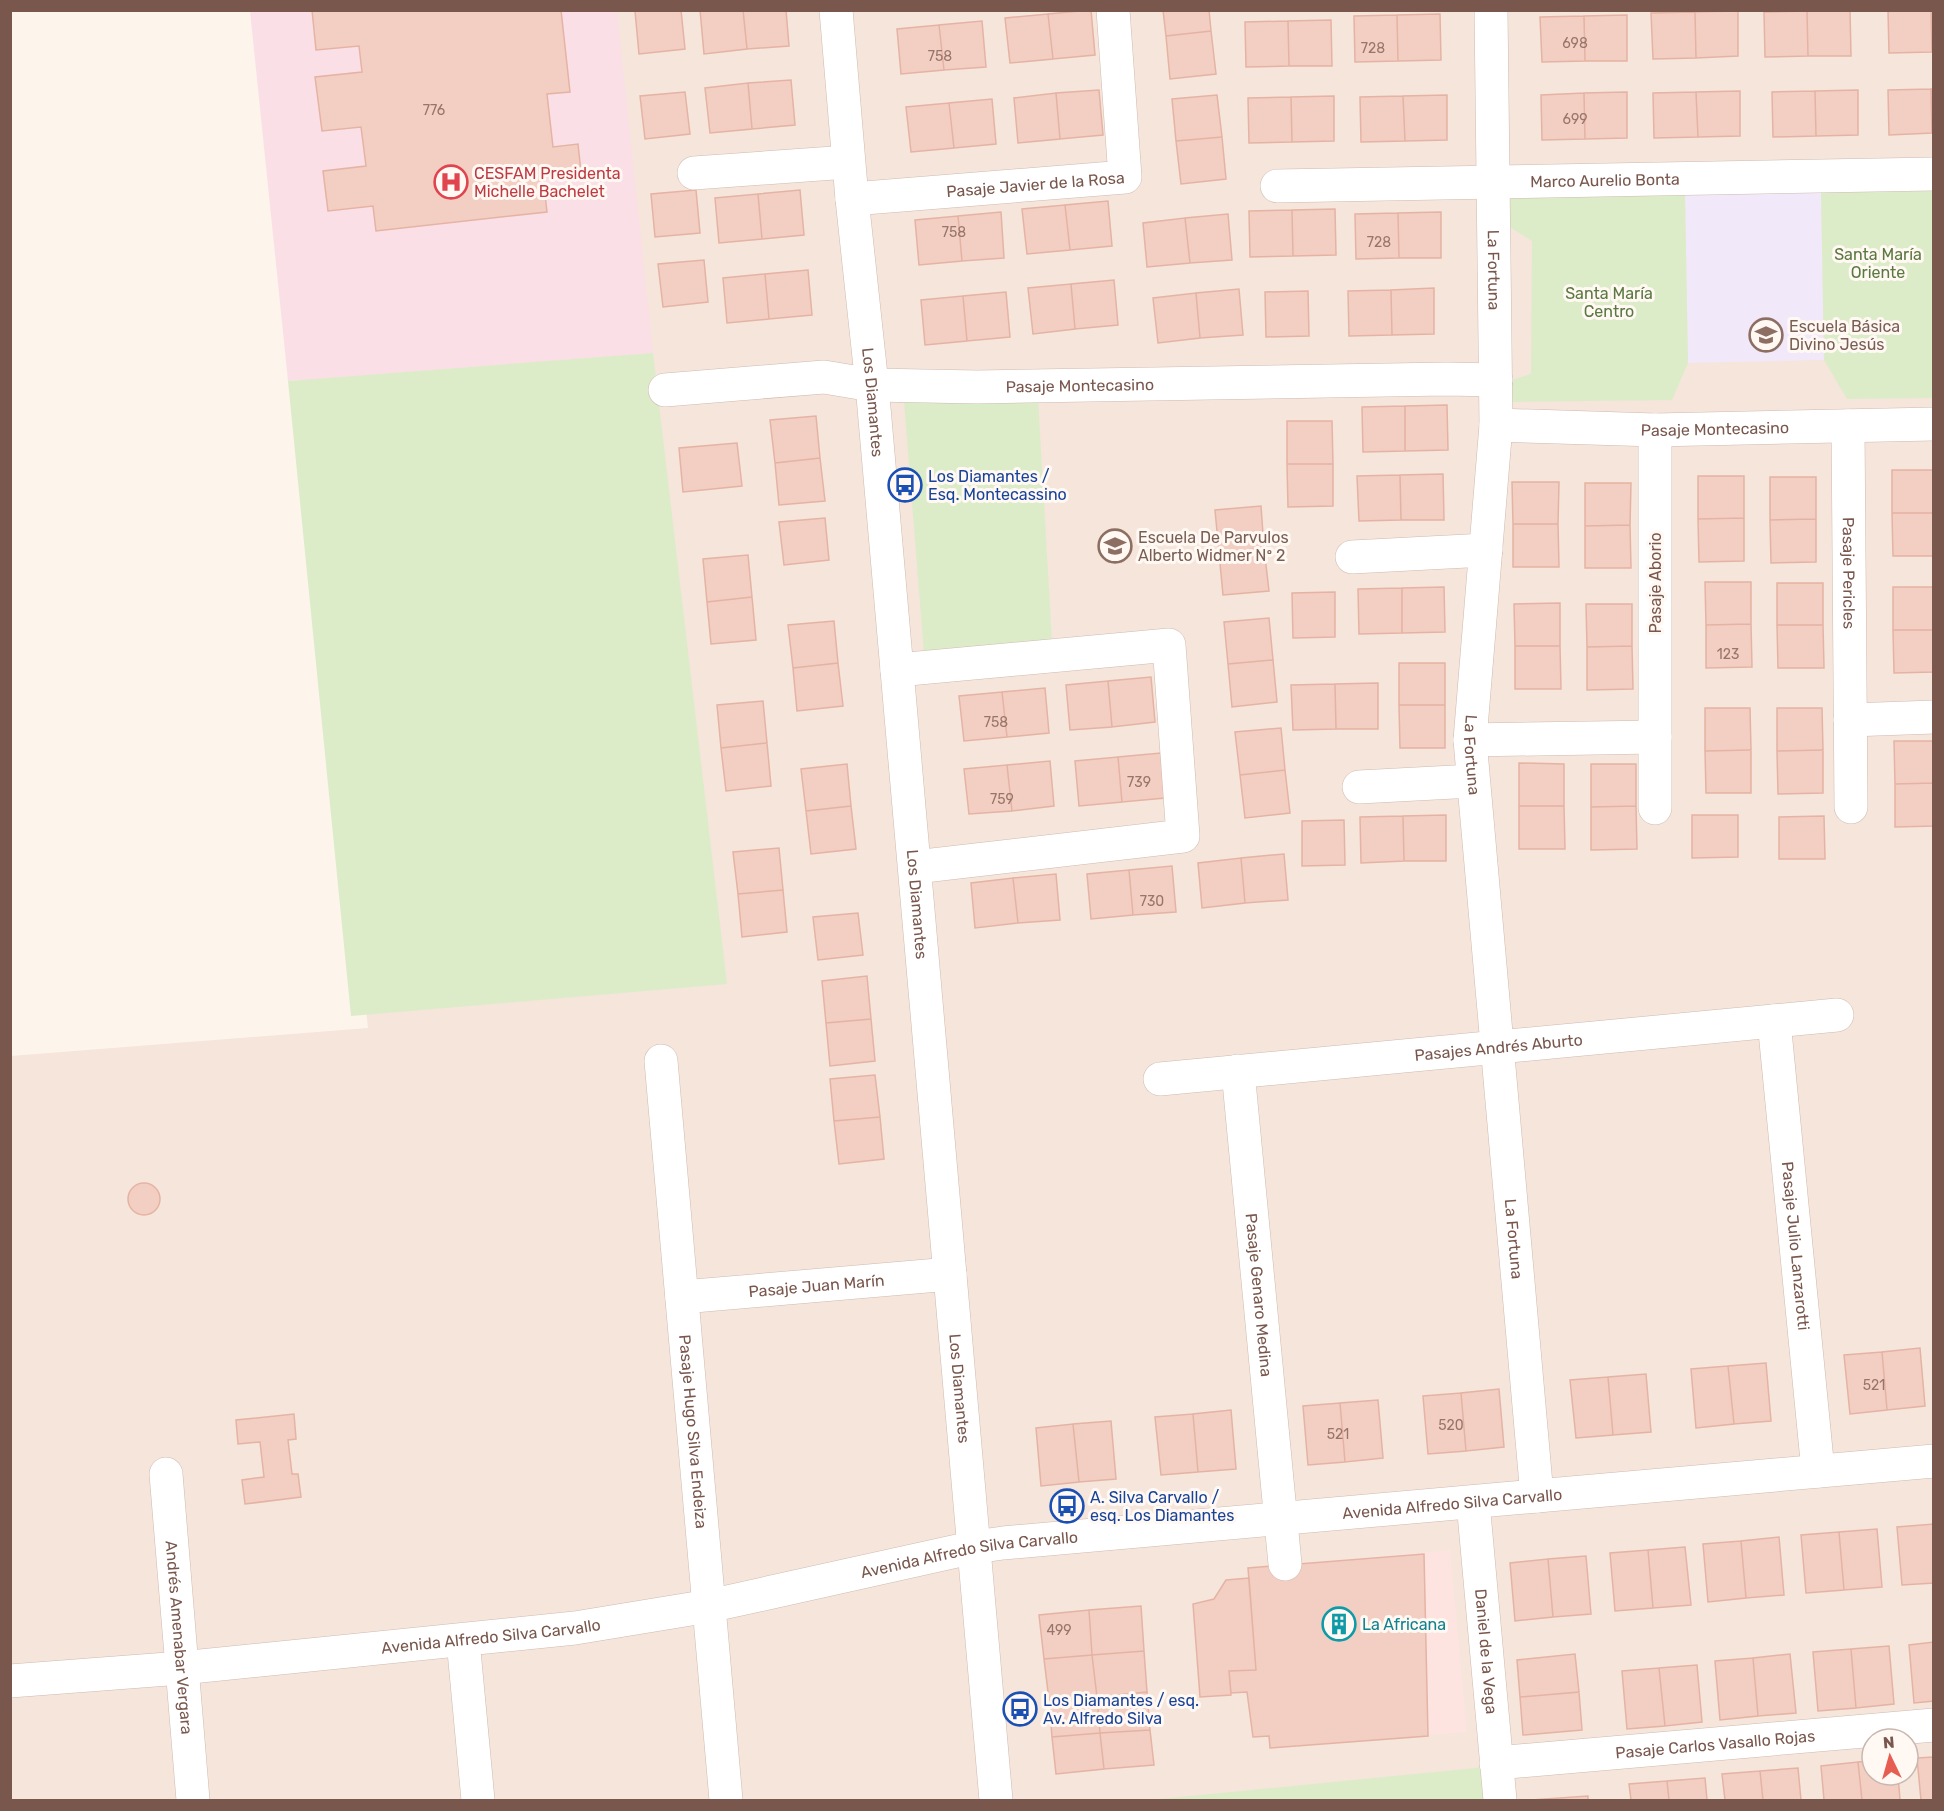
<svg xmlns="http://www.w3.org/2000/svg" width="1944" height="1811" viewBox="0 0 1944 1811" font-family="Rubik,sans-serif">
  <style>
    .residential { fill: #f5e5da; fill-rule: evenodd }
    .commercial { fill: #fde4e0 }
    .education { fill: #f1e8fa }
    .medical { fill: #fbdfe6 }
    .green { fill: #dcecc9 }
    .building { fill: #f3cfc3; stroke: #e5b3a3; stroke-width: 1.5 }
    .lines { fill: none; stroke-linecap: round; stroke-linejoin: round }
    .minor-casing { stroke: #d0bab0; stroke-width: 34 }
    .minor { stroke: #fff; stroke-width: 33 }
    .labels { text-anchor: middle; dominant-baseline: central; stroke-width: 6; stroke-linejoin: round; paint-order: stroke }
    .number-label { font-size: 14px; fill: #98756a }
    .health-label { font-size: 16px; fill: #be3a42; stroke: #fff8f3; text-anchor: start }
    .street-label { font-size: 16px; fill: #79574d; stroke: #fff8f3 }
    .park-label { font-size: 16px; fill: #5a7941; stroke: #fff8f3 }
    .education-label { font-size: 16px; fill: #785e54; stroke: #fff8f3; text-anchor: start }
    .transit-label { font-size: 16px; fill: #164399; stroke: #fff8f3; text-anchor: start }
    .culture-label { font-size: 16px; fill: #0d838f; stroke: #fff8f3; text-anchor: start }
  </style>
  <rect width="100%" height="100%" fill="#fdf4ec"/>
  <!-- residential -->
  <path class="residential" d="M264,11H1933V1800H11V1056L368,1028ZM1872,1739H1908V1775H1872Z"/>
  <!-- commercial -->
  <path class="commercial" d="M1450,1550L1467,1732L1270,1748L1269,1736L1253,1737L1247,1692L1256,1669L1248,1568Z"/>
  <!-- education -->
  <path class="education" d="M1821,192L1824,360L1688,363L1685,195Z"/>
  <!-- medical -->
  <path class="medical" d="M250,11H617L653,353L288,381Z"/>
  <!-- green -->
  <path class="green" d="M1933,191V398L1847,399L1824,360L1821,192Z
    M1685,195L1688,363L1672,400L1513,402L1496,393V385L1531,374L1532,241L1494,217V197Z
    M653,353L727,984L351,1016L288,381Z
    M1038,398L1052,642L924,654L904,401Z
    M1486,1767L1489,1800H1149Z"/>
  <!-- building -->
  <path class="building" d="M312,10H561L570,92L547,94L553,147L578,144L581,172L543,177L547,212L376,231L373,206L328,211L323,171L366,166L361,127L322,131L315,77L362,72L359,46L316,50Z
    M646,10H681L685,49L639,54L635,11Z
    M700,10H743L747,49L704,54Z
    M743,10H786L789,46L747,49Z
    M1091,10L1095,55L1053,59L1048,14Z
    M1163,10H1209L1211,31L1166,36Z
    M1850,10L1851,56H1808L1807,11Z
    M1888,10H1931L1932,52L1889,53Z
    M1931,10H1934V52H1932Z
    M1738,11V56L1696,58L1695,12Z
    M1807,11L1808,56L1765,57L1764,12Z
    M1695,12L1696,58L1653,59L1651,13Z
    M1048,14L1053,59L1010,63L1005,18Z
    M1440,14L1441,60L1398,61L1397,15Z
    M1397,15L1398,61L1355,62L1354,16Z
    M1627,15V61H1585L1584,16Z
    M1584,16L1585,61L1542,62L1540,17Z
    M1331,20L1332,66H1289L1288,21Z
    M982,21L986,67L944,70L939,25Z
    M1288,21L1289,66L1246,67L1245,22Z
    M939,25L944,70L901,74L897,29Z
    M1211,31L1216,74L1170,79L1166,36Z
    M791,80L795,125L752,129L748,83Z
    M748,83L752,129L710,133L705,88Z
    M1931,89H1934V133H1932Z
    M1931,89L1932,133L1889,135L1888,90Z
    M1099,90L1103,135L1060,139L1056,93Z
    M1858,90V135L1816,136L1815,91Z
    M1740,91V136L1698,137L1696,92Z
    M1815,91L1816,136L1773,137L1772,92Z
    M685,92L690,134L645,139L640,96Z
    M1627,92V138L1585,139L1584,93Z
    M1696,92L1698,137L1654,138L1653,93Z
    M1056,93L1060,139L1018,143L1014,98Z
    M1584,93L1585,139L1542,140L1541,95Z
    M1217,95L1222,137L1176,141L1172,99Z
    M1447,95V140L1405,141L1403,96Z
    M1334,96V141L1292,142L1291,97Z
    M1403,96L1405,141L1361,142L1360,97Z
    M1291,97L1292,142L1249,143L1248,98Z
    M992,99L996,144L954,148L949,103Z
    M949,103L954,148L911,152L906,107Z
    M1222,137L1226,179L1181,184L1176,141Z
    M696,190L700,233L655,237L651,194Z
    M800,190L804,235L762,239L758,194Z
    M758,194L762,239L719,243L715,198Z
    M1108,201L1112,246L1070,250L1065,205Z
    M1065,205L1070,250L1027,254L1022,209Z
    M1335,209L1336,255L1293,256L1292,210Z
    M1292,210L1293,256L1250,257L1249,211Z
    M1001,212L1004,258L962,261L958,216Z
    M1441,212V258H1399L1398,213Z
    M1398,213L1399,258L1356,259L1355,214Z
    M1228,214L1232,260L1190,263L1185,218Z
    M958,216L962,261L919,265L915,220Z
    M1185,218L1190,263L1147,267L1143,223Z
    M704,260L708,302L663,307L658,264Z
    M808,270L812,315L769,319L765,274Z
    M765,274L769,319L727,323L723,278Z
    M1114,280L1118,325L1075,329L1071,284Z
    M1071,284L1075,329L1033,334L1028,288Z
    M1434,288V334L1392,335L1391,290Z
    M1239,289L1243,335L1200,338L1196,293Z
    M1391,290L1392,335L1349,336L1348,291Z
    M1308,291L1309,336L1266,337L1265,292Z
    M1006,292L1010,337L967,341L963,296Z
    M1196,293L1200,338L1158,343L1153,298Z
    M963,296L967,341L925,345L921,300Z
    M1447,405L1448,450L1405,451V406Z
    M1405,406V451L1363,452L1362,407Z
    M816,416L820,458L775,463L770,420Z
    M1287,421H1332L1333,464H1287Z
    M737,443L742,486L683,492L679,448Z
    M820,458L825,501L779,505L775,463Z
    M1287,464H1333V506L1288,507Z
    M1892,470H1934V513H1892Z
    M1443,474L1444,520H1401L1400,475Z
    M1400,475L1401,520L1359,521L1357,476Z
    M1698,476H1744V518L1698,519Z
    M1770,477H1816V519L1770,520Z
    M1512,482H1559L1558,524H1513Z
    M1585,483H1631L1630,525L1585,526Z
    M1261,506L1264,548L1219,553L1215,510Z
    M1892,513H1934V556H1893Z
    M825,518L829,560L784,565L779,522Z
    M1744,518V561L1699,562L1698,519Z
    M1816,519V562L1771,563L1770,520Z
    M1513,524H1558L1559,567H1513Z
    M1630,525L1631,568H1585V526Z
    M1264,548L1269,591L1223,595L1219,553Z
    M748,555L752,597L707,602L703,559Z
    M1705,582H1751V624L1706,625Z
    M1777,583H1823V625H1777Z
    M1444,587L1445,632L1402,633V588Z
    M1893,587H1934V630H1893Z
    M1402,588V633L1359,634L1358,589Z
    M1335,592V637L1293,638L1292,593Z
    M752,597L756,640L711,644L707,602Z
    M1560,603V646H1515L1514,604Z
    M1586,604H1632V646L1587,647Z
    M1269,618L1273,660L1228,664L1224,622Z
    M834,621L838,663L793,668L788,625Z
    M1751,624L1752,667L1706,668V625Z
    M1777,625H1823L1824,668H1778Z
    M1893,630H1934V672L1894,673Z
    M1515,646H1560L1561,689H1515Z
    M1632,646L1633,689L1587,690V647Z
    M1273,660L1277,702L1232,707L1228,664Z
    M838,663L843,706L797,711L793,668Z
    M1399,663H1445V705H1399Z
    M1151,677L1155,722L1112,727L1108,681Z
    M1108,681L1112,727L1070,730L1066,685Z
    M1378,683V729H1336L1335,684Z
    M1335,684L1336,729L1293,730L1291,685Z
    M1045,688L1049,733L1007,737L1002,692Z
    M1002,692L1007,737L964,741L959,696Z
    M763,701L767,743L721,748L717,705Z
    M1399,705H1445V748H1400Z
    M1705,708H1750L1751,750L1705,751Z
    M1777,708H1822L1823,750L1777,751Z
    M1281,728L1285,770L1240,775L1235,732Z
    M1894,741H1934V783L1895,784Z
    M767,743L771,786L726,791L721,748Z
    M1751,750V793H1706L1705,751Z
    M1823,750V793L1778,794L1777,751Z
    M1161,753L1165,798L1122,802L1118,757Z
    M1118,757L1122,802L1079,806L1075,761Z
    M1050,761L1054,806L1012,811L1007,765Z
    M1519,763L1564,764V806H1519Z
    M847,764L851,806L806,811L801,769Z
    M1591,764H1636V806L1591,807Z
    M1007,765L1012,811L969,814L964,769Z
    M1285,770L1290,813L1245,818L1240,775Z
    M1934,783V826L1895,827V784Z
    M851,806L856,849L811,854L806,811Z
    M1519,806H1564L1565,849H1519Z
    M1636,806L1637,849L1591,850V807Z
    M1446,815V861H1404L1403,816Z
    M1692,815H1738V857L1692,858Z
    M1403,816L1404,861L1361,863L1360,817Z
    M1824,816L1825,859H1779V817Z
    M1344,820L1345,865L1302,866V821Z
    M779,848L783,890L738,894L733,852Z
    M1284,854L1288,900L1245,903L1241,858Z
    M1241,858L1245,903L1202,908L1198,863Z
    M1172,866L1176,912L1133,915L1129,870Z
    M1129,870L1133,915L1091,919L1087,874Z
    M1056,874L1060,920L1018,923L1013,878Z
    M1013,878L1018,923L975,928L971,883Z
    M783,890L787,932L742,937L738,894Z
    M858,913L863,955L818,960L813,917Z
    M867,976L871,1019L826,1023L822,981Z
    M871,1019L875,1061L830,1066L826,1023Z
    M875,1075L880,1117L834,1121L830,1079Z
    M880,1117L884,1159L839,1164L834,1121Z
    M128 1199a16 16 0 1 1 32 0a16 16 0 1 1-32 0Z
    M1920,1348L1925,1406L1887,1410L1882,1352Z
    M1882,1352L1887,1410L1850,1414L1844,1355Z
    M1766,1363L1771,1421L1734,1424L1728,1366Z
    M1728,1366L1734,1424L1696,1428L1691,1369Z
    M1646,1374L1651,1432L1613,1435L1608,1377Z
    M1608,1377L1613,1435L1576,1438L1570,1380Z
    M1499,1389L1504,1447L1466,1451L1461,1393Z
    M1461,1393L1466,1451L1428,1454L1423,1396Z
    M1378,1400L1383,1458L1345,1462L1340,1403Z
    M1340,1403L1345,1462L1308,1465L1303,1406Z
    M1231,1410L1236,1469L1198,1472L1193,1414Z
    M294,1414L296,1439L288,1440L292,1474H298L301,1497L245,1504L242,1480L264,1477L260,1442L238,1444L236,1420Z
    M1193,1414L1198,1472L1161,1475L1155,1417Z
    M1111,1421L1116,1479L1079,1482L1073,1424Z
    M1073,1424L1079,1482L1041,1486L1036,1428Z
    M1934,1524V1583L1902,1585L1897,1527Z
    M1877,1529L1882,1587L1844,1590L1839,1532Z
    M1839,1532L1844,1590L1806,1593L1801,1535Z
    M1779,1537L1784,1595L1746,1598L1741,1541Z
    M1741,1541L1746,1598L1708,1602L1703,1544Z
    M1685,1547L1691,1605L1653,1608L1648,1550Z
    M1648,1550L1653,1608L1615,1611L1610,1553Z
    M1424,1554L1428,1736L1270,1748L1269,1736L1253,1737L1247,1692L1231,1693L1229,1671L1256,1670L1248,1568Z
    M1586,1556L1591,1614L1553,1617L1548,1559Z
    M1548,1559L1553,1617L1515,1621L1510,1563Z
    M1249,1578L1256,1670L1229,1671L1231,1695L1200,1697L1193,1604L1214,1599L1226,1580Z
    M1141,1606L1144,1651L1092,1655L1089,1610Z
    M1089,1610L1092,1655L1044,1659L1039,1615Z
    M1934,1642V1701L1914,1703L1909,1645Z
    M1889,1646L1894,1704L1856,1708L1851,1649Z
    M1851,1649L1856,1708L1818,1711L1813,1652Z
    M1144,1651L1147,1692L1097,1697L1092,1655Z
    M1575,1654L1579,1692L1520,1697L1517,1660Z
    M1790,1654L1796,1713L1758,1716L1753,1658Z
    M1092,1655L1097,1697L1049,1700L1044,1659Z
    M1753,1658L1758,1716L1720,1720L1715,1661Z
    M1697,1665L1702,1722L1665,1726L1659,1668Z
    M1659,1668L1665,1726L1627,1729L1622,1671Z
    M1147,1692L1150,1730L1100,1733L1097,1697Z
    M1579,1692L1582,1730L1523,1735L1520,1697Z
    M1097,1697L1100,1733L1052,1737L1049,1700Z
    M1150,1730L1154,1765L1104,1769L1100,1733Z
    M1100,1733L1104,1769L1056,1774L1052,1737Z
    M1934,1757V1800H1921L1917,1758Z
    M1872,1761V1775H1898L1900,1800H1862L1858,1762Z
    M1858,1762L1862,1800H1824L1821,1766Z
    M1798,1768L1801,1800H1763L1760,1771Z
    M1760,1771L1763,1800H1725L1722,1774Z
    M1705,1778L1707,1800H1669L1667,1781Z
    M1667,1781L1669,1800H1631L1629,1784Z
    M1588,1796V1800H1531Z"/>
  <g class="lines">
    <defs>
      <g id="minor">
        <path id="s1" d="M836,10L852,199L872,385L996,1800"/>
        <path id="s2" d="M1491,10L1496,425L1470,740L1537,1496"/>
        <path d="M694,173L848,162"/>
        <path id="s3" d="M1277,186L1934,174"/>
        <path id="s4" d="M852,199L1125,177L1113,10"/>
        <path id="s5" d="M665,390L824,377L872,385L978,387L1446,379L1496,380"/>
        <path id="s6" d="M1496,425L1655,430L1934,424"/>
        <path id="s7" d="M1848,426L1851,807"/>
        <path d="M1655,430V808"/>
        <path d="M1352,557L1486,550"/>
        <path d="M897,670L1169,645L1183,836L915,867"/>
        <path d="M1850,720L1934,717"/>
        <path d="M1470,740L1655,737"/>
        <path d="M1359,787L1473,781"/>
        <path id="s8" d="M1774,1021L1818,1471"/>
        <path id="s9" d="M661,1061L726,1800"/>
        <path id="s10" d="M1238,1071L1285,1564"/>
        <path id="s11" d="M1160,1079L1837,1015"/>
        <path id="s12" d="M682,1297L950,1274"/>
        <path id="s13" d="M166,1474L193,1800"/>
        <path id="s14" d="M1473,1502L1500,1800"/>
        <path d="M463,1640L478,1800"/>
        <path id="s15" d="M10,1681L181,1668L575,1628L709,1606L975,1547L1003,1543L1934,1461"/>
        <path id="s16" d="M1496,1763L1934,1725"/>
      </g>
    </defs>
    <!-- minor casing -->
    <use href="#minor" class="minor-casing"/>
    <!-- minor -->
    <use href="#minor" class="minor"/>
  </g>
  <!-- icons -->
  <defs>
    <symbol id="hospital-ring" viewBox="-11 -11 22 22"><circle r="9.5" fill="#fff8f3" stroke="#e0444e" stroke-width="1.5"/><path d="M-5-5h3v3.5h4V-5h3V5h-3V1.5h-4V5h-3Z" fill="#e0444e"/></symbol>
    <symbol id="school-ring" viewBox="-11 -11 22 22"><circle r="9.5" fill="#fff8f3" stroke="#8d6e63" stroke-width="1.5"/><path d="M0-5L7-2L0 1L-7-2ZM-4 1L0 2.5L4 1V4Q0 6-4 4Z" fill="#8d6e63"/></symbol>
    <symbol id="bus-ring" viewBox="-11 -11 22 22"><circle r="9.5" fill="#fff8f3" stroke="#1a4fb4" stroke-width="1.5"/><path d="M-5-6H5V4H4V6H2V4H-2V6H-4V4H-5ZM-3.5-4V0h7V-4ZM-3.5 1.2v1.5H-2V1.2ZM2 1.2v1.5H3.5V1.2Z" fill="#1a4fb4"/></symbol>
    <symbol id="building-ring" viewBox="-11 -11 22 22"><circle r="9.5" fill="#fff8f3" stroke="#0f9aa8" stroke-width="1.5"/><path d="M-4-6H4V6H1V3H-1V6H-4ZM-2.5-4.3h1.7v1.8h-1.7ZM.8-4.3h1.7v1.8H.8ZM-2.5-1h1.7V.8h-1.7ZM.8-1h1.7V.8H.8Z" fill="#0f9aa8"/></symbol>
  </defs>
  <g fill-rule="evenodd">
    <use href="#hospital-ring" x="432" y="163" width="38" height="38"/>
    <use href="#school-ring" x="1747" y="316" width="38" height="38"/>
    <use href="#bus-ring" x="886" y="466" width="38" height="38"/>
    <use href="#school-ring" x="1096" y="527" width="38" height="38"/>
    <use href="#bus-ring" x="1048" y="1487" width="38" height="38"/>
    <use href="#building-ring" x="1320" y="1605" width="38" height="38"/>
    <use href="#bus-ring" x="1001" y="1690" width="38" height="38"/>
  </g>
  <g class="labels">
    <!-- number labels -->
    <g class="number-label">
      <text x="1575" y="43">698</text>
      <text x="1373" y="48">728</text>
      <text x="940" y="56">758</text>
      <text x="434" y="110">776</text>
      <text x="1575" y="119">699</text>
      <text x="954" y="232">758</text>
      <text x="1379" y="242">728</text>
      <text x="1728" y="654">123</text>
      <text x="996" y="722">758</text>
      <text x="1139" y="782">739</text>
      <text x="1002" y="799">759</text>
      <text x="1152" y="901">730</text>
      <text x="1874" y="1385">521</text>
      <text x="1451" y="1425">520</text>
      <text x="1338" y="1434">521</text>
      <text x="1059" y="1630">499</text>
    </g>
    <!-- health labels -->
    <g class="health-label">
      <text x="474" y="173">CESFAM Presidenta<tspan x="474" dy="18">Michelle Bachelet</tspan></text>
    </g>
    <!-- street labels -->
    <g class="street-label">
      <text stroke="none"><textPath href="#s4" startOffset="184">Pasaje Javier de la Rosa</textPath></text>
      <text stroke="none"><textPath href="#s3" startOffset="328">Marco Aurelio Bonta</textPath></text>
      <text stroke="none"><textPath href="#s2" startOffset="260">La Fortuna</textPath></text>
      <text stroke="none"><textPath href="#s5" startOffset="416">Pasaje Montecasino</textPath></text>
      <text stroke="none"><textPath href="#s1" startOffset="394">Los Diamantes</textPath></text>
      <text stroke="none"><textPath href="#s6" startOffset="219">Pasaje Montecasino</textPath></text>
      <text stroke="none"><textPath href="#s7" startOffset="147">Pasaje Pericles</textPath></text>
      <text transform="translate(1655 583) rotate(-90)">Pasaje Aborio</text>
      <text stroke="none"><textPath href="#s2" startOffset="746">La Fortuna</textPath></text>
      <text stroke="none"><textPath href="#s1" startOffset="898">Los Diamantes</textPath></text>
      <text stroke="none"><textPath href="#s11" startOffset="340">Pasajes Andrés Aburto</textPath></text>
      <text stroke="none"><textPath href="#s2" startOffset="1232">La Fortuna</textPath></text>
      <text stroke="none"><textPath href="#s8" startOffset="226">Pasaje Julio Lanzarotti</textPath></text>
      <text stroke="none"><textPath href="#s12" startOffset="135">Pasaje Juan Marín</textPath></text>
      <text stroke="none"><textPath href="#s10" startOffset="225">Pasaje Genaro Medina</textPath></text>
      <text stroke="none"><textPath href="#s1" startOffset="1384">Los Diamantes</textPath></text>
      <text stroke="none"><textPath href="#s9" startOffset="372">Pasaje Hugo Silva Endeiza</textPath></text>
      <text stroke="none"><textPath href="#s15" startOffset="1455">Avenida Alfredo Silva Carvallo</textPath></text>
      <text stroke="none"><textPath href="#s15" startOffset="969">Avenida Alfredo Silva Carvallo</textPath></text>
      <text stroke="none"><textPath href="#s15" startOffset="483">Avenida Alfredo Silva Carvallo</textPath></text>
      <text stroke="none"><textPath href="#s13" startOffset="164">Andrés Amenabar Vergara</textPath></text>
      <text stroke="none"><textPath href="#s14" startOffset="150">Daniel de la Vega</textPath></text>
      <text stroke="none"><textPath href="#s16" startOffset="220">Pasaje Carlos Vasallo Rojas</textPath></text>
    </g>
    <!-- park labels -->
    <g class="park-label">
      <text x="1878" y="254">Santa María<tspan x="1878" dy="18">Oriente</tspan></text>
      <text x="1609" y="293">Santa María<tspan x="1609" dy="18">Centro</tspan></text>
    </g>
    <!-- education labels -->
    <g class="education-label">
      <text x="1789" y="326">Escuela Básica<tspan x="1789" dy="18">Divino Jesús</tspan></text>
      <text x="1138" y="537">Escuela De Parvulos<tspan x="1138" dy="18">Alberto Widmer Nº 2</tspan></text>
    </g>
    <!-- transit labels -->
    <g class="transit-label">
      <text x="928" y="476">Los Diamantes /<tspan x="928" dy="18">Esq. Montecassino</tspan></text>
      <text x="1090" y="1497">A. Silva Carvallo /<tspan x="1090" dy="18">esq. Los Diamantes</tspan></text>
      <text x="1043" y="1700">Los Diamantes / esq.<tspan x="1043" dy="18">Av. Alfredo Silva</tspan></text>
    </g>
    <!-- culture labels -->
    <g class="culture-label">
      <text x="1362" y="1624">La Africana</text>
    </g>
  </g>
  <!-- border -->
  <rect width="1944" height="1811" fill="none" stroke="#79574d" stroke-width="24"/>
  <!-- north arrow -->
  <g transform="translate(1890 1757) rotate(355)"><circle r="28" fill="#fff8f3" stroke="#c9b8b1" stroke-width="1.5"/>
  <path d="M0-4.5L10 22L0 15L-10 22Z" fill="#e65e52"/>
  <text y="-9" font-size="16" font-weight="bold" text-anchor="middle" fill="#79574d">N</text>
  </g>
</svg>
